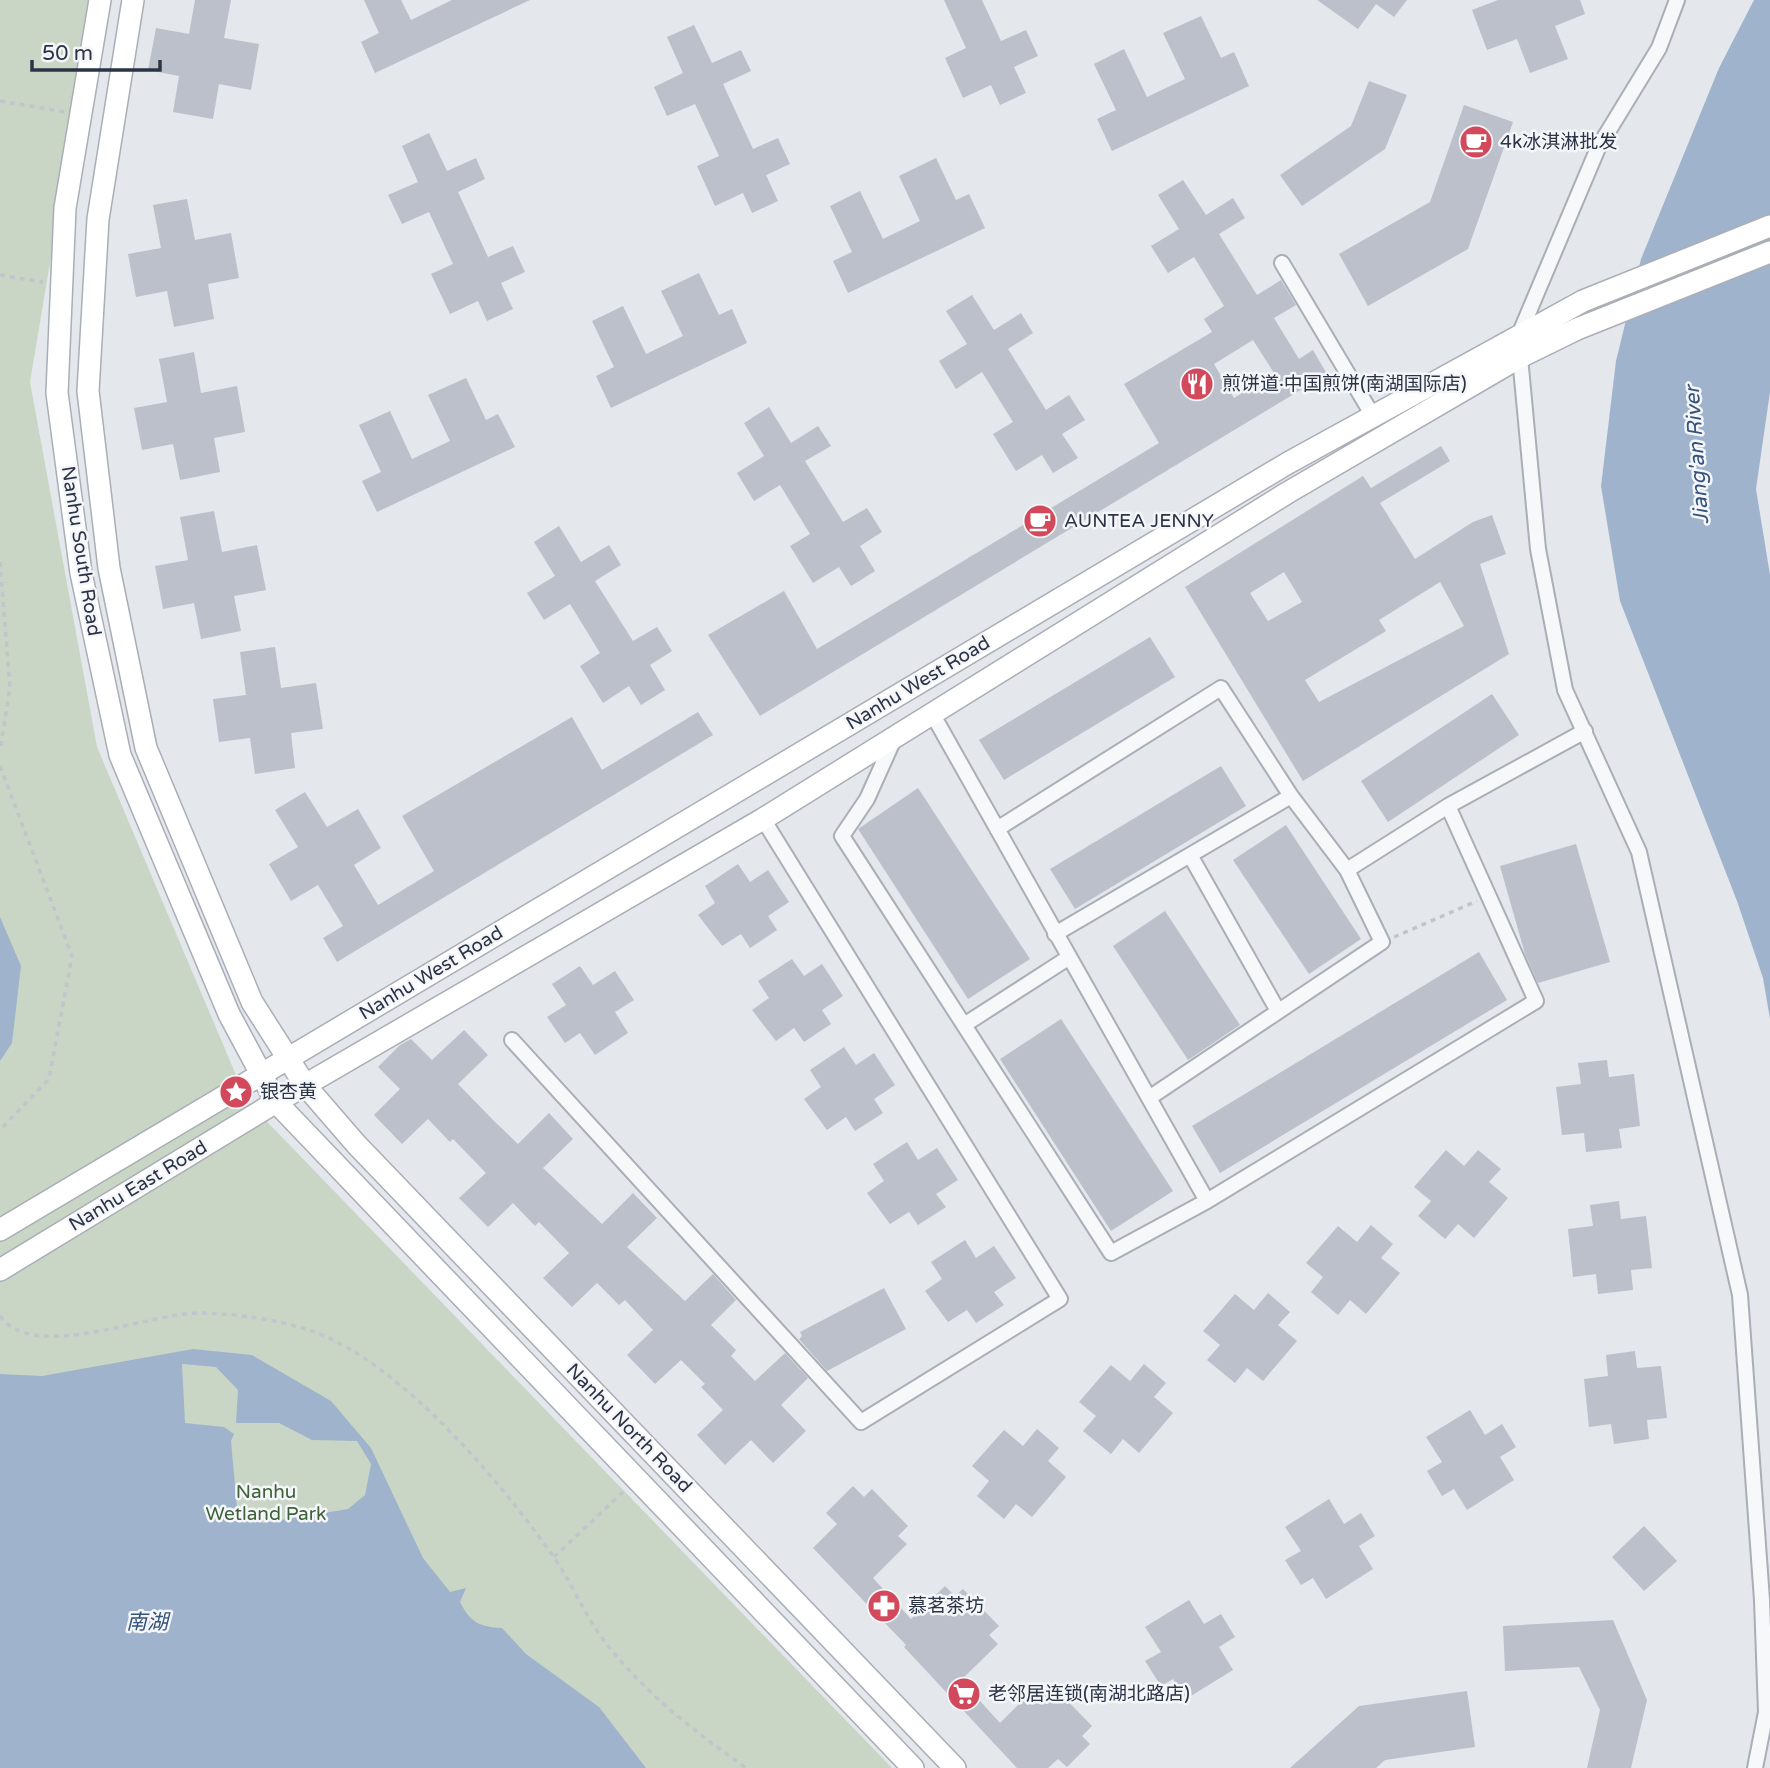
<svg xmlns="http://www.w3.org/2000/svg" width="1770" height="1768" viewBox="0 0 1770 1768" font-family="'Varela Round','Noto Sans SC',sans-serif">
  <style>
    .green { fill: #c9d6c5 }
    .water { fill: #9fb4cc; fill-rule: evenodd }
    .building { fill: #bbc0ca; fill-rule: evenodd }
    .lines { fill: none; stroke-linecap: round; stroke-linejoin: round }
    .street-casing { stroke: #a9aeb7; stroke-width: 18 }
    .secondary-casing { stroke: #a9aeb7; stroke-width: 24 }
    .path { stroke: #c2c5cb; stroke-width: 3.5; stroke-dasharray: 5 5; stroke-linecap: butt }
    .street { stroke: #f7f8fa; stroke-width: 14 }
    .secondary { stroke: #fff; stroke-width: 21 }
    .labels { text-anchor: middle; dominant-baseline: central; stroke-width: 5; stroke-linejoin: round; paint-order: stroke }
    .poi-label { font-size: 19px; fill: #2b3445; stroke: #f4f6f9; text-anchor: start }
    .street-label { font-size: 19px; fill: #2b3445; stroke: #f4f6f9 }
    .park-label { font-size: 19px; fill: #3f6138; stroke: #f4f6f9 }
    .water-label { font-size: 21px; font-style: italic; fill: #34527a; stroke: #f4f6f9 }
  </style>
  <rect width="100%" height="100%" fill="#e4e7ec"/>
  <!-- green -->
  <path class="green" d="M0,0H94L30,382L97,747L247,1101L892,1768H0Z"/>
  <!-- water -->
  <path class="water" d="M1754,0H1770V392L1756,489L1770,575V1019L1763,978L1737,901L1620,601L1601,486L1616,361L1641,259L1719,68Z
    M0,917L21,966L12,1043L0,1061Z
    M193,1349L252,1355L331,1401L371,1448L423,1558L450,1592L466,1588L460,1602C470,1622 479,1627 502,1628L526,1654L599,1707L646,1768H0V1374L42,1376ZM182,1364L216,1367L238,1390L236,1423H279L312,1440L357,1441L371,1464L365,1495L348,1509L263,1523L237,1507L231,1441L234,1434L224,1427L185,1423Z"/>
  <!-- building -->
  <path class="building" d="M195,0H231L224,38L259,44L251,90L219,84L213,119L173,112L179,76L148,70L156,28L189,34Z
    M364,0H401L411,20L452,0H530L375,73L361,42L379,33Z
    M944,0H982L1001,41L1026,30L1038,56L1014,67L1026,93L1000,105L991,85L963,98L945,58L966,48Z
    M1317,0H1407L1394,17L1376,4L1358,29Z
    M1498,0H1580L1585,14L1555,26L1568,59L1530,73L1517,39L1487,50L1472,10Z
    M1201,16L1221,58L1234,52L1249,86L1112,151L1097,119L1116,110L1094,64L1124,49L1147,97L1185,79L1163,33Z
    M694,25L712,63L741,50L751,71L723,84L753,149L778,138L790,164L766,175L778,201L752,213L743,193L715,206L697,166L719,156L695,104L667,116L654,87L683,73L667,37Z
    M1369,81L1407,95L1385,149L1302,206L1280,175L1351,126Z
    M1464,105L1513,122L1468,249L1368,306L1339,254L1430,202Z
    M429,133L447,171L476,158L485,179L458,192L488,257L513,246L525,272L501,283L513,309L487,321L478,301L450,314L431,274L453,264L429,212L402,224L388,195L418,182L402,146Z
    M936,158L956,200L969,194L985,228L848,293L833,261L852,252L830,206L860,191L883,239L920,221L899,176Z
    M1183,180L1206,215L1233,198L1245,218L1219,234L1257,295L1281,280L1296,305L1274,318L1299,359L1313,350L1327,374L760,716L708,635L784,591L817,649L1159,443L1124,384L1212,332L1204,319L1224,306L1194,257L1168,273L1151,246L1179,229L1158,195ZM1253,340L1274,373L1234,398L1214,364Z
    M187,199L195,240L231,233L239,278L208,284L214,319L174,327L167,291L136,297L128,254L161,248L153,205Z
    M699,273L719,315L732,309L747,343L611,408L596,376L614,367L592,321L623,306L646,354L683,336L661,291Z
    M972,295L994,330L1021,313L1033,333L1008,349L1046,410L1069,395L1085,420L1062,434L1078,458L1053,473L1042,455L1016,471L993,434L1013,422L982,372L956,389L939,361L967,344L946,311Z
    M194,352L201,393L237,386L245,432L214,438L220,472L180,480L173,444L142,450L134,408L167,402L159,359Z
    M466,378L486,420L498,414L515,447L377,512L362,481L381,472L359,425L390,411L412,459L450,441L428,395Z
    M769,407L791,443L818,426L831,446L805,461L843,522L867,508L882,532L860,546L875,571L851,586L839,567L813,583L790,546L810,534L780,485L754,501L737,473L764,456L744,423Z
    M1441,446L1450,461L1380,503L1415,559L1473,522L1492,515L1506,554L1480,564L1509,654L1303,781L1185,587L1363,476L1371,488ZM1284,572L1302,602L1268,621L1250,593ZM1440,582L1464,626L1319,702L1305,680L1386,631L1379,620Z
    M214,511L222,552L257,545L266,590L234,596L241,631L201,639L194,603L163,609L155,566L188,560L180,517Z
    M559,526L581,562L609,545L621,565L595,581L633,641L657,627L672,651L650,665L665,690L641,705L629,686L603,703L580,666L600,653L570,604L544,620L527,593L555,576L534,542Z
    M1150,637L1175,677L1004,780L979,740Z
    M275,647L281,688L316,683L323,729L291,733L295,768L255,774L250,738L219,742L213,699L246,695L240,652Z
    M1492,694L1519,735L1388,822L1361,781Z
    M698,712L713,735L337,962L323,938L343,926L318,885L291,901L269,864L298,847L275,810L305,792L327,827L358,809L381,848L354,865L378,905L434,871L402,816L572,717L602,770Z
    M1221,766L1246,806L1075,909L1050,869Z
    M918,788L1030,959L968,999L858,829Z
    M1286,825L1361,939L1309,974L1233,860Z
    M1576,844L1610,962L1538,983L1525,954L1500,866Z
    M738,864L750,882L768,870L789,902L768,916L777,930L750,948L741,934L722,946L698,915L715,903L705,886Z
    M1165,911L1240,1025L1188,1060L1113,946Z
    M1479,952L1507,1000L1220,1173L1192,1126Z
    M792,959L804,976L822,964L843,996L822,1010L831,1024L804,1042L794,1028L776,1041L752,1010L769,998L758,981Z
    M580,966L593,985L615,971L634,1000L615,1012L628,1033L595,1055L580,1033L565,1043L547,1017L566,1005L552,984Z
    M1061,1019L1173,1191L1111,1231L1000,1059Z
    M464,1030L488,1055L458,1084L494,1121L518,1144L549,1113L573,1139L543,1168L602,1224L633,1193L657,1218L627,1247L685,1301L713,1274L736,1300L711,1325L736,1350L731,1356L755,1381L785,1353L808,1378L781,1405L806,1431L773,1463L751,1440L725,1465L697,1435L723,1410L701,1387L705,1384L681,1360L655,1384L627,1355L653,1330L625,1300L619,1305L597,1283L572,1307L543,1278L569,1253L539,1222L535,1226L513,1203L488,1227L459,1198L486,1173L453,1139L450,1142L428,1119L402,1144L374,1115L400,1089L378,1067L400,1045L411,1039L432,1060Z
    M844,1047L856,1065L874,1053L895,1085L874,1099L883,1113L855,1131L846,1117L827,1130L804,1099L821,1087L810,1070Z
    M1607,1060L1609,1077L1634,1074L1640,1126L1619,1129L1622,1148L1586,1152L1584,1133L1562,1135L1556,1087L1581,1084L1578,1063Z
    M907,1142L918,1160L937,1148L958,1180L936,1194L946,1207L918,1225L909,1212L890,1224L867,1193L884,1181L873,1164Z
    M1446,1150L1464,1166L1478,1150L1501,1169L1489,1182L1508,1198L1474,1238L1458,1224L1445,1239L1418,1216L1431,1201L1414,1187Z
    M1619,1201L1621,1219L1646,1216L1652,1268L1631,1270L1633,1290L1598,1294L1596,1274L1573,1277L1568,1229L1593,1226L1590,1205Z
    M1371,1225L1393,1244L1381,1258L1400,1273L1366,1314L1350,1300L1338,1315L1311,1292L1323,1277L1306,1263L1338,1226L1357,1242Z
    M965,1240L976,1258L994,1246L1016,1278L994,1292L1004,1305L976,1323L967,1310L948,1322L925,1291L942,1279L931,1262Z
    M884,1288L906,1329L827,1371L799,1339L802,1336L800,1332Z
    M1268,1293L1290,1312L1278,1325L1297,1341L1263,1381L1247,1368L1235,1383L1207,1360L1220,1345L1203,1331L1235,1294L1254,1310Z
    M1635,1351L1637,1368L1661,1366L1667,1418L1647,1420L1649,1439L1614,1444L1611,1424L1589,1427L1584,1379L1608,1376L1606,1355Z
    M1144,1364L1166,1383L1154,1397L1173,1413L1139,1453L1123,1439L1111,1454L1083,1431L1096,1416L1079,1402L1111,1365L1130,1381Z
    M1470,1410L1485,1435L1502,1424L1516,1447L1500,1457L1514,1480L1467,1510L1454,1489L1442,1496L1427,1471L1442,1462L1426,1437Z
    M1037,1429L1059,1448L1048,1461L1066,1477L1032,1517L1016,1504L1004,1519L977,1496L989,1481L972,1466L1004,1430L1023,1446Z
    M853,1486L864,1497L872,1489L908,1526L898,1536L907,1544L873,1578L911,1619L945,1586L955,1596L963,1589L999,1626L989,1635L998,1644L961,1680L1000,1723L1037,1686L1048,1697L1056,1689L1092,1726L1082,1736L1090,1744L1067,1767L1058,1759L1048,1768H1017L904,1647L906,1645L813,1548L837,1524L826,1513Z
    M1329,1499L1344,1524L1361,1513L1375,1536L1359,1546L1373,1569L1326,1599L1313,1578L1301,1585L1285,1560L1301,1551L1285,1527Z
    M1644,1526L1677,1561L1644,1591L1612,1557Z
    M1189,1600L1204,1624L1221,1614L1235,1637L1219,1647L1233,1670L1186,1699L1173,1679L1161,1686L1145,1661L1161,1652L1145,1627Z
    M1613,1620L1647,1700L1631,1768H1587L1600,1710L1579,1667L1505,1671L1503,1626Z
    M1467,1691L1475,1747L1385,1760L1376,1768H1290L1359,1706Z"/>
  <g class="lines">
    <defs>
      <path id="street" d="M1677,0L1659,48L1598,148L1519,335L1520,357L1538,549L1565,690L1639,852L1740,1295L1762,1600L1766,1712L1755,1768
        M1282,263L1373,416
        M933,715L1207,1201L1536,1001L1448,806L1585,731
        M894,739L867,799L842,836L1111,1253L1207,1201
        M997,829L1221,688L1291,796L1347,870L1382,942L1149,1098
        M1190,855L1278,1011
        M1347,870L1448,806
        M1055,934L1291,796
        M964,1025L1068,958
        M512,1040L861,1422L1060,1299L763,819"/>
      <path id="secondary" d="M100,0L65,208L57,393L81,573L120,755L229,1014L276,1102L913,1768
        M133,0L98,219L88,391L109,568L146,748L252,1002L305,1085L356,1144L955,1768
        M0,1230L1288,463L1583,301L1770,226
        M0,1270L276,1102L763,819L1287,493L1520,357L1577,329L1770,252"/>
    </defs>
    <!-- street casing -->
    <use href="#street" class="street-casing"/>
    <!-- secondary casing -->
    <use href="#secondary" class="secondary-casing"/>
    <!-- path -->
    <path class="path" d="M0,101L65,112
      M0,275L43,282
      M0,562L10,687L0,751
      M0,766L72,956L49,1079L0,1130
      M1394,937L1477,901
      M0,1316C35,1364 148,1312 202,1313C239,1314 282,1320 317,1333C402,1365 501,1482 553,1556C572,1583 585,1616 605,1642C649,1697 689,1727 746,1768
      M554,1557L624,1491"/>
    <!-- street -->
    <use href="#street" class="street"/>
    <!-- secondary -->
    <use href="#secondary" class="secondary"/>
  </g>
  <!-- icons -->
  <defs>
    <symbol id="cafe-disc" viewBox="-11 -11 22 22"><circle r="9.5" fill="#d1495b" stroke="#f4f6f9"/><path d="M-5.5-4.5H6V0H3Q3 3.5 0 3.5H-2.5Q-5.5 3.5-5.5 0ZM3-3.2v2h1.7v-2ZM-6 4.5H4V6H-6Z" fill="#fff"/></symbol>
    <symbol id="restaurant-disc" viewBox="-11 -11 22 22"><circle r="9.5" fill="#d1495b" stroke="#f4f6f9"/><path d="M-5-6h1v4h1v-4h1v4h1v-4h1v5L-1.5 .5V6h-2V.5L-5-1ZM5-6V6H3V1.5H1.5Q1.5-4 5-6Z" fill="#fff"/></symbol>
    <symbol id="sight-disc" viewBox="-11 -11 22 22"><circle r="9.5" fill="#d1495b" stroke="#f4f6f9"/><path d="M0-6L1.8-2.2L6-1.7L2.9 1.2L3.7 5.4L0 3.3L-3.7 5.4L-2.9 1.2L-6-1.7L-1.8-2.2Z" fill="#fff"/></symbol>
    <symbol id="pharmacy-disc" viewBox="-11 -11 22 22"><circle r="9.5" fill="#d1495b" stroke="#f4f6f9"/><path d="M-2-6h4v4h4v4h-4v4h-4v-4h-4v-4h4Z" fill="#fff"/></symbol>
    <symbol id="supermarket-disc" viewBox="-11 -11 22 22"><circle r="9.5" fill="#d1495b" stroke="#f4f6f9"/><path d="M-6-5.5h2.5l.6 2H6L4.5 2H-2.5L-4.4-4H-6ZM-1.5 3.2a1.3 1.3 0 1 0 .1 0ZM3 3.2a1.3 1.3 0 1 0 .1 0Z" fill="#fff"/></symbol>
  </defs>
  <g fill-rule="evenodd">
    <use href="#cafe-disc" x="1457" y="123" width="38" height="38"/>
    <use href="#restaurant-disc" x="1178" y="365" width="38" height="38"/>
    <use href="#cafe-disc" x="1021" y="502" width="38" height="38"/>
    <use href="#sight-disc" x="217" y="1073" width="38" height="38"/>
    <use href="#pharmacy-disc" x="865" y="1587" width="38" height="38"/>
    <use href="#supermarket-disc" x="945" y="1675" width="38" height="38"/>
  </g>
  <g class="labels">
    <!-- poi labels -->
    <g class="poi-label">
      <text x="1500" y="142">4k冰淇淋批发</text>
      <text x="1222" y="384">煎饼道·中国煎饼(南湖国际店)</text>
      <text x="1064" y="521">AUNTEA JENNY</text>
      <text x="260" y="1092">银杏黄</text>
      <text x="908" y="1606">慕茗茶坊</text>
      <text x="988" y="1694">老邻居连锁(南湖北路店)</text>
    </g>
    <!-- street labels -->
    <g class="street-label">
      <text transform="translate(81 551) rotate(81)">Nanhu South Road</text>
      <text transform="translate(918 683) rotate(-31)">Nanhu West Road</text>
      <text transform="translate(431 973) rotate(-31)">Nanhu West Road</text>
      <text transform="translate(138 1186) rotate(-31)">Nanhu East Road</text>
      <text transform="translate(629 1428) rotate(46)">Nanhu North Road</text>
    </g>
    <!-- park labels -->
    <g class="park-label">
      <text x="266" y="1492">Nanhu<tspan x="266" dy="22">Wetland Park</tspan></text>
    </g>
    <!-- water labels -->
    <g class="water-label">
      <text transform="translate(1697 455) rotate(-94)">Jiang'an River</text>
      <text x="147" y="1622">南湖</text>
    </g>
  </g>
  <!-- scale -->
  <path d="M32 60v10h128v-10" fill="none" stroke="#2b3445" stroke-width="3.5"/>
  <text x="42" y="60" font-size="21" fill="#2b3445" stroke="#f4f6f9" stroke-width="5" paint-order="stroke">50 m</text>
</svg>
